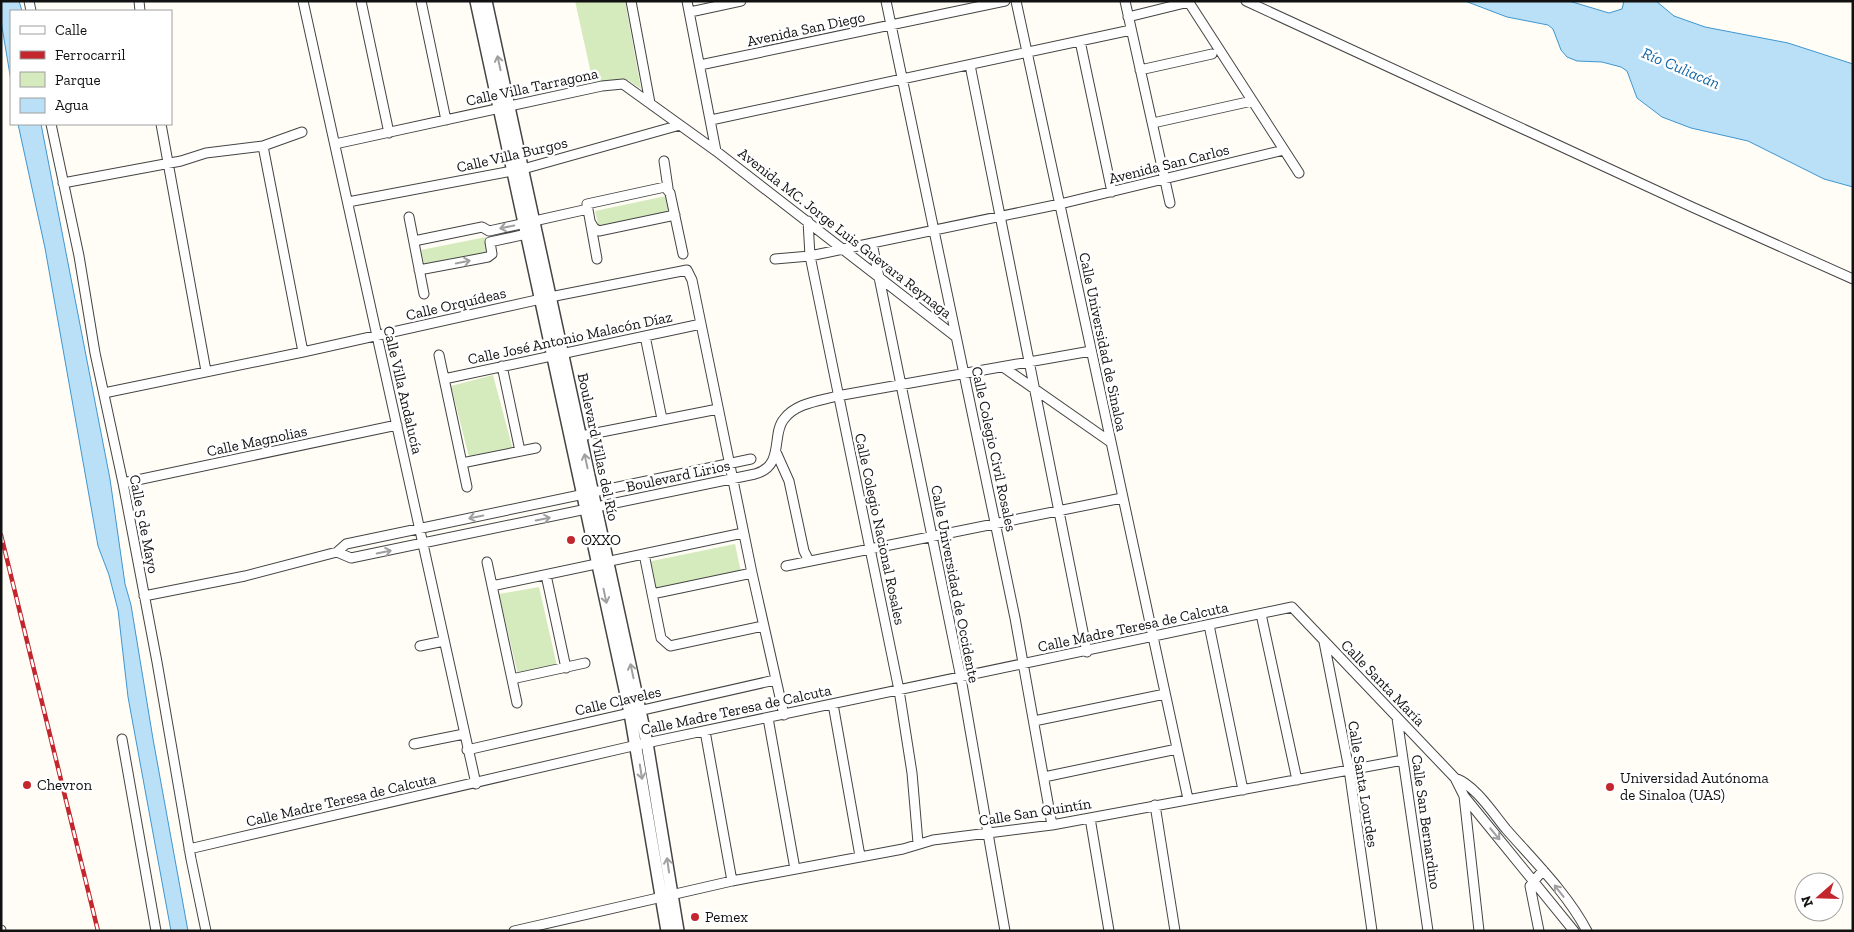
<svg xmlns="http://www.w3.org/2000/svg" width="1854" height="932" viewBox="0 0 1854 932" font-family="'Zilla Slab',serif">
  <style>
    .green { fill: #d5ebbd }
    .water { fill: #b9e0f7; stroke: #3f96cf }
    .lines { fill: none; stroke-linecap: round; stroke-linejoin: round }
    .minor-casing { stroke: #444; stroke-width: 11 }
    .tertiary-casing { stroke: #444; stroke-width: 14 }
    .minor { stroke: #fff; stroke-width: 9 }
    .tertiary { stroke: #fff; stroke-width: 11 }
    .rail-casing { stroke: #c4262e; stroke-width: 4.5 }
    .rail { stroke: #fff; stroke-width: 2.5; stroke-dasharray: 8; stroke-linecap: butt }
    .oneway { stroke: #a0a0a0 }
    .poi-dot { fill: #c4262e; stroke: #fff; stroke-width: 2 }
    .labels { text-anchor: middle; dominant-baseline: central; stroke-width: 5; stroke-linejoin: round; paint-order: stroke }
    .street-label { font-size: 15px; fill: #111; stroke: #fff }
    .poi-label { font-size: 15px; fill: #111; stroke: #fff; text-anchor: start }
    .water-label { font-size: 16px; font-style: italic; fill: #1768a6; stroke: #fff }
  </style>
  <rect width="100%" height="100%" fill="#fffdf5"/>
  <!-- green -->
  <path class="green" d="M575,1H625L641,89L628,80L594,87Z
    M666,196L669,214L599,228L595,211Z
    M486,237L490,256L425,269L421,250Z
    M493,375L513,450L470,461L451,386Z
    M735,544L741,572L653,591L647,562Z
    M539,587L557,666L518,675L499,594Z"/>
  <!-- water -->
  <path class="water" d="M1,1H19L22,11H11V81L1,21Z
    M1465,1H1569L1609,13L1622,9L1624,1H1656L1674,16L1705,27L1788,43L1853,64V187L1824,179L1748,141L1691,128L1662,117L1637,98L1627,71L1621,67L1602,62L1577,61L1567,57L1561,50L1553,29L1548,25L1507,17Z
    M18,124H41L110,479L125,584L131,605L153,739L188,931H171L128,697L118,610L109,575L98,546L45,248Z"/>
  <g class="lines">
    <defs>
      <path id="minor" d="M29,1L31,11
        M139,1L140,11
        M303,1L476,784
        M361,1L389,133
        M421,1L446,120
        M631,1L650,103
        M687,1L716,151
        M886,1L1015,618L1052,825
        M1016,1L1188,799
        M1125,1L1170,203
        M1188,1L1299,173
        M1246,1L1692,207L1853,279
        M690,12L741,1
        M1128,17L1189,2
        M1080,41L1112,192
        M700,65L1005,1
        M970,65L1087,652
        M1140,70L1212,54
        M711,120L1131,30
        M1153,123L1252,101
        M51,124L79,256L95,353L123,483L157,662L191,859L206,931
        M161,124L206,371
        M335,144L602,86L623,84L716,151L956,337
        M263,146L303,352
        M664,161L668,188
        M63,183L181,161L206,153L263,146L302,132
        M348,202L523,169L680,125
        M409,217L424,294
        M808,221L810,256L899,690L912,773L918,843
        M591,223L594,228L599,231L675,215
        M414,241L482,227L489,231L588,209
        M872,243L961,678L1005,931
        M597,259L587,204L665,187L670,193L683,254
        M775,259L810,256L1060,204L1284,150
        M419,270L488,257L492,254L490,242L531,233
        M645,336L662,419
        M439,355L467,487
        M502,366L520,451
        M1003,367L1109,441
        M444,379L701,324
        M104,393L303,352L550,297L687,270L692,280L752,573L784,715
        M581,436L718,409
        M776,452L789,481L804,551L809,561
        M462,463L536,448
        M123,483L397,425
        M337,552L351,558L755,474C785,466 771,434 784,419C796,403 819,401 837,396L1091,351
        M644,554L661,638L670,646L763,626
        M487,562L517,703
        M786,566L1122,498
        M546,575L566,668
        M492,586L743,533
        M652,594L752,573
        M144,596L245,576L337,552L346,544L751,459
        M1261,614L1297,780
        M1209,625L1243,790
        M1324,642L1349,769L1372,931
        M420,646L444,641
        M512,679L585,663
        M833,704L860,856
        M768,718L795,869
        M1397,718L1428,931
        M1034,721L1165,694
        M705,731L732,881
        M122,739L156,931
        M414,744L464,734
        M467,750L775,680
        M1044,777L1177,749
        M1455,778C1476,786 1492,812 1506,829C1534,861 1567,893 1587,931
        M1464,796L1479,931
        M1155,805L1175,931
        M1090,818L1109,931
        M189,849L637,745L1292,607L1455,778L1464,796L1574,931
        M1,930V931
        M514,931L732,881L903,849L933,840L1052,825L1403,760
        M1539,931L1530,886L1543,870"/>
      <path id="tertiary" d="M476,1L630,713L667,931
        M486,1L647,743L678,931"/>
    </defs>
    <!-- minor casing -->
    <use href="#minor" class="minor-casing"/>
    <!-- tertiary casing -->
    <use href="#tertiary" class="tertiary-casing"/>
    <!-- minor -->
    <use href="#minor" class="minor"/>
    <!-- tertiary -->
    <use href="#tertiary" class="tertiary"/>
    <defs>
      <path id="rail" d="M1,535L98,931"/>
    </defs>
    <!-- rail casing -->
    <use href="#rail" class="rail-casing"/>
    <!-- rail -->
    <use href="#rail" class="rail"/>
  </g>
  <!-- one-way arrows -->
  <defs><path id="oneway-shaft" d="M-6 0H5M1.5-3L5.5 0L1.5 3" fill="none" stroke-width="1.6" stroke-linecap="round" stroke-linejoin="round" transform="scale(1.25)"/></defs>
  <g class="oneway">
    <use href="#oneway-shaft" transform="translate(499 63) rotate(-102)"/>
    <use href="#oneway-shaft" transform="translate(507 227) rotate(168)"/>
    <use href="#oneway-shaft" transform="translate(463 262) rotate(-11)"/>
    <use href="#oneway-shaft" transform="translate(586 461) rotate(-102)"/>
    <use href="#oneway-shaft" transform="translate(476 517) rotate(168)"/>
    <use href="#oneway-shaft" transform="translate(543 519) rotate(-12)"/>
    <use href="#oneway-shaft" transform="translate(384 552) rotate(-11)"/>
    <use href="#oneway-shaft" transform="translate(605 596) rotate(78)"/>
    <use href="#oneway-shaft" transform="translate(632 671) rotate(-102)"/>
    <use href="#oneway-shaft" transform="translate(641 772) rotate(81)"/>
    <use href="#oneway-shaft" transform="translate(1495 834) rotate(50)"/>
    <use href="#oneway-shaft" transform="translate(668 865) rotate(-98)"/>
    <use href="#oneway-shaft" transform="translate(1559 891) rotate(-128)"/>
  </g>
  <!-- markers -->
  <g class="poi-dot">
    <circle cx="571" cy="540" r="5"/>
    <circle cx="27" cy="785" r="5"/>
    <circle cx="1610" cy="787" r="5"/>
    <circle cx="695" cy="917" r="5"/>
  </g>
  <g class="labels">
    <!-- street labels -->
    <g class="street-label">
      <text transform="translate(806 29) rotate(-12)">Avenida San Diego</text>
      <text transform="translate(532 87) rotate(-12)">Calle Villa Tarragona</text>
      <text transform="translate(512 155) rotate(-13)">Calle Villa Burgos</text>
      <text transform="translate(1169 164) rotate(-14)">Avenida San Carlos</text>
      <text transform="translate(845 233) rotate(38)">Avenida MC. Jorge Luis Guevara Reynaga</text>
      <text transform="translate(456 304) rotate(-13)">Calle Orquídeas</text>
      <text transform="translate(570 338) rotate(-12)">Calle José Antonio Malacón Díaz</text>
      <text transform="translate(1103 342) rotate(78)">Calle Universidad de Sinaloa</text>
      <text transform="translate(403 390) rotate(77)">Calle Villa Andalucía</text>
      <text transform="translate(257 441) rotate(-12)">Calle Magnolias</text>
      <text transform="translate(598 447) rotate(78)">Boulevard Villas del Río</text>
      <text transform="translate(994 449) rotate(78)">Calle Colegio Civil Rosales</text>
      <text transform="translate(678 476) rotate(-12)">Boulevard Lirios</text>
      <text transform="translate(144 524) rotate(79)">Calle 5 de Mayo</text>
      <text transform="translate(880 529) rotate(78)">Calle Colegio Nacional Rosales</text>
      <text transform="translate(955 584) rotate(79)">Calle Universidad de Occidente</text>
      <text transform="translate(1133 627) rotate(-12)">Calle Madre Teresa de Calcuta</text>
      <text transform="translate(1383 683) rotate(46)">Calle Santa María</text>
      <text transform="translate(618 701) rotate(-13)">Calle Claveles</text>
      <text transform="translate(736 710) rotate(-12)">Calle Madre Teresa de Calcuta</text>
      <text transform="translate(1363 784) rotate(81)">Calle Santa Lourdes</text>
      <text transform="translate(341 800) rotate(-13)">Calle Madre Teresa de Calcuta</text>
      <text transform="translate(1035 812) rotate(-9)">Calle San Quintín</text>
      <text transform="translate(1426 822) rotate(82)">Calle San Bernardino</text>
    </g>
    <!-- poi labels -->
    <g class="poi-label">
      <text x="581" y="540">OXXO</text>
      <text x="1620" y="778">Universidad Autónoma<tspan x="1620" dy="17">de Sinaloa (UAS)</tspan></text>
      <text x="37" y="785">Chevron</text>
      <text x="705" y="917">Pemex</text>
    </g>
    <!-- water labels -->
    <g class="water-label">
      <text transform="translate(1681 68) rotate(23)">Río Culiacán</text>
    </g>
  </g>
  <!-- border -->
  <rect width="1854" height="932" fill="none" stroke="#111111" stroke-width="5"/>
  <!-- legend -->
  <rect x="10" y="10" width="162" height="115" fill="#ffffff" stroke="#a0a0a0"/>
  <rect x="20" y="26" width="25" height="8" fill="#ffffff" stroke="#a0a0a0"/>
  <text x="55" y="35" font-size="15" fill="#111111">Calle</text>
  <rect x="20" y="51" width="25" height="8" fill="#c4262e" stroke="#a0a0a0"/>
  <text x="55" y="60" font-size="15" fill="#111111">Ferrocarril</text>
  <rect x="20" y="72" width="25" height="15" fill="#d5ebbd" stroke="#a0a0a0"/>
  <text x="55" y="85" font-size="15" fill="#111111">Parque</text>
  <rect x="20" y="98" width="25" height="15" fill="#b9e0f7" stroke="#a0a0a0"/>
  <text x="55" y="110" font-size="15" fill="#111111">Agua</text>
  <!-- north arrow -->
  <g transform="translate(1819 897) rotate(250)"><circle r="24" fill="#ffffff" stroke="#a0a0a0"/>
  <path d="M0-4L9 19L0 12L-9 19Z" fill="#c4262e"/>
  <text y="-8" font-size="14" font-weight="bold" text-anchor="middle" fill="#111111">N</text>
  </g>
</svg>
